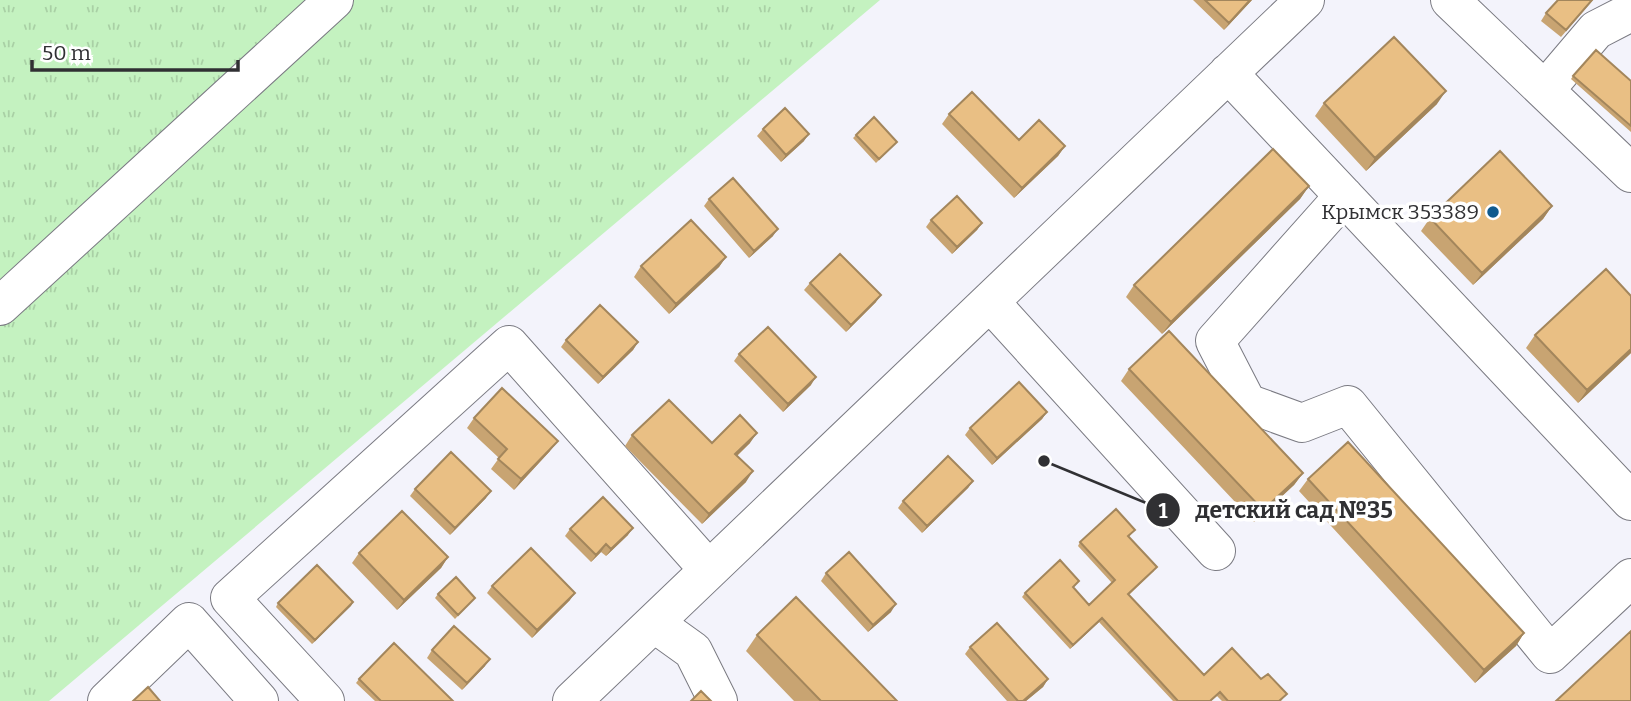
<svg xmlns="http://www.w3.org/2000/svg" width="1631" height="701" viewBox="0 0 1631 701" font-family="Bitter,serif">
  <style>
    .grass { fill: url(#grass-tufts) }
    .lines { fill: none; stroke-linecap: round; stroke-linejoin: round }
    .minor-casing { stroke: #7a7a82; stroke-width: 40 }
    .minor { stroke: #fff; stroke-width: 38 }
    .wall { fill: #c8a472 }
    .shaded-wall { fill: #a3865c }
    .building { fill: #e9bf84; stroke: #a3865c; stroke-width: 2 }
    .poi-dot { fill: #105a8e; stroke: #fff; stroke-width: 2.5 }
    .labels { text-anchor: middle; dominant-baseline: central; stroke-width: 7; stroke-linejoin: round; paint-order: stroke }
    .poi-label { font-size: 21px; fill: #303033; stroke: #fff; text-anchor: end }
    .leader { fill: none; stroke: #303033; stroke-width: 2.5 }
    .callout-dot { fill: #303033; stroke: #fff; stroke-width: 2.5 }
    .mark-label { font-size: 21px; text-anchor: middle; font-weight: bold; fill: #fff }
    .callout-label { font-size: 23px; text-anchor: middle; font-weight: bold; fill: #303033; stroke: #fff; stroke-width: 7; stroke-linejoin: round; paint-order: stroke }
  </style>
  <defs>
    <pattern id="grass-tufts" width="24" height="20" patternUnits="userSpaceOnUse" patternTransform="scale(1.75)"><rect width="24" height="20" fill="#c4f2c0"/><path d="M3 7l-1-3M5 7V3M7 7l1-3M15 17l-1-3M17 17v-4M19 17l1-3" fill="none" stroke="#a9d0a5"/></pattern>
  </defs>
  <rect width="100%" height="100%" fill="#f3f3fb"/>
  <!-- grass -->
  <path class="grass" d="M0,0H880L49,701H0Z"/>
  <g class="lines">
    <defs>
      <path id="minor" d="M1450,0L1631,173
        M1228,73L1631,501
        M1545,90L1596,30L1631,12
        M1344,196L1215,341L1247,403L1302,423L1348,405L1550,654L1631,578
        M990,302L1216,551
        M0,306L334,0
        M654,623L693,651L718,701
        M107,701L189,622L259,701
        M325,701L230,598L509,345L709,570
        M572,701L1305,0"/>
    </defs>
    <!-- minor casing -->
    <use href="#minor" class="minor-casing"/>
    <!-- minor -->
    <use href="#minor" class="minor"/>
  </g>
  <!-- wall -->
  <path class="wall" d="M1193,0H1252L1224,30Z
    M1593,0L1561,37L1541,21L1546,13Z
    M1573,76L1631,81V132L1571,79Z
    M1324,103L1437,104L1366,171L1315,116Z
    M949,114L1019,140L1065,146L1058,156L1014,198L942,124Z
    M763,129L804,141L781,162L757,136Z
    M856,135L897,142L876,163L853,138Z
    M1309,186L1300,199L1162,334L1126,297L1134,285Z
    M709,199L773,236L749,258L704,206Z
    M1552,206L1543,219L1473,285L1421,231L1430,218Z
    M931,220L982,223L977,230L952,254L926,227Z
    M726,257L719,267L669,314L634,277L641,266Z
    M810,283L876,302L846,332L804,290Z
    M1535,335L1631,353L1578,403L1526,348Z
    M566,340L638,342L633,350L598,384L561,347Z
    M739,354L811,385L783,412L734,361Z
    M1129,369L1303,473L1294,485L1254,522L1121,381Z
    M1047,412L1042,419L992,465L965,435L970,428Z
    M474,418L550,451L514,490L491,469L499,458L467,428Z
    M632,435L712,443H750L737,456L746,482L702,524L625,446Z
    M1308,479L1524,633L1516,646L1475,683L1299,491Z
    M973,481L968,488L922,533L898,508L903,501Z
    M415,489L486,498L450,535L410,496Z
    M570,529L628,535L606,556L601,552L591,562L565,536Z
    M1132,533L1129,537L1154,571L1129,595L1204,675L1261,679L1284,697L1281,701H1222L1217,696L1211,701H1173L1099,622L1070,649L1022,597L1025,593L1079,581L1073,588L1089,605L1112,583L1078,546L1080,542Z
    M359,553L448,557L441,568L397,610L352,563Z
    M826,573L891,612L868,632L821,581Z
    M492,586L570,600L532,638L487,593Z
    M438,594L475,598L455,619L435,598Z
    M353,602L312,644L276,607L278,603Z
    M757,635L897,701H794L746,651Z
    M970,647L1048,679L1043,687L1026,701H1007L965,654Z
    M432,650L485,666L462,690L427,658Z
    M359,679L453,701H375L356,683Z"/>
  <!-- shaded-wall -->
  <path class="shaded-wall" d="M1250,0H1252L1224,30L1229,23Z
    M1446,91L1437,104L1366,171L1375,158Z
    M809,134L804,141L781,162L786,155Z
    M1065,146L1058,156L1014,198L1022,188Z
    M1309,186L1300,199L1162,334L1171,322Z
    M1552,206L1543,219L1473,285L1482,273Z
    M982,223L977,230L952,254L957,247Z
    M778,229L773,236L749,258L754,251Z
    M726,257L719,267L669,314L676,304Z
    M881,295L876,302L846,332L851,325Z
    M638,342L633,350L598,384L603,377Z
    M1631,349V353L1578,403L1587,390Z
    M816,377L811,385L783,412L788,404Z
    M1047,412L1042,419L992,465L997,458Z
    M757,433L750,443L728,464L735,454Z
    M558,441L550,451L514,490L521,479Z
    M753,471L746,482L702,524L709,514Z
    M1303,473L1294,485L1254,522L1263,510Z
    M973,481L968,488L922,533L927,526Z
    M491,491L486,498L450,535L455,528Z
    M633,528L628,535L606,556L611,549Z
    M606,544L601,552L591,562L596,555Z
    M448,557L441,568L397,610L404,600Z
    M575,593L570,600L532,638L537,630Z
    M353,602L351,606L312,644L315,640Z
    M896,604L891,612L868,632L873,625Z
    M1102,618L1099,622L1070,649L1073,645Z
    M1524,633L1516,646L1475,683L1484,670Z
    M490,659L485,666L462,690L467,683Z
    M1048,679L1043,687L1026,701H1023Z"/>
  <!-- building -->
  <path class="building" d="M1205,0H1250L1229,23Z
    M1558,0H1592L1566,30L1546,13Z
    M1394,37L1446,91L1375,158L1324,103Z
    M1596,50L1631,81V126L1573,76Z
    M972,92L1019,140L1039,120L1065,146L1022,188L949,114Z
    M785,108L809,134L786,155L763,129Z
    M874,117L897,142L879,159L856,135Z
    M1273,149L1309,186L1171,322L1134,285Z
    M1500,151L1552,206L1482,273L1430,218Z
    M733,178L778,229L754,251L709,199Z
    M957,196L982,223L957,247L931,220Z
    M691,220L726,257L676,304L641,266Z
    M840,254L881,295L851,325L810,283Z
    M1606,269L1631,296V349L1587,390L1535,335Z
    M600,305L638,342L603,377L566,340Z
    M768,327L816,377L788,404L739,354Z
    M1169,331L1303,473L1263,510L1129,369Z
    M1019,382L1047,412L997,458L970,428Z
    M502,388L558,441L521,479L498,459L507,449L474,418Z
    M669,400L712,443L740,415L757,433L735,454L753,471L709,514L632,435Z
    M1348,442L1524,633L1484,670L1308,479Z
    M451,452L491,491L455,528L415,489Z
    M948,456L973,481L927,526L903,501Z
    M603,497L633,528L611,549L606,544L596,555L570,529Z
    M1116,509L1135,530L1128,536L1157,567L1128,594L1204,675L1232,648L1261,679L1268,674L1287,694L1279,701H1228L1220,692L1210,701H1178L1102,618L1073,645L1025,593L1060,560L1079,581L1073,587L1089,605L1115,580L1080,542Z
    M402,511L448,557L404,600L359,553Z
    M531,548L575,593L537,630L492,586Z
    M849,552L896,604L873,625L826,573Z
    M317,565L353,602L315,640L278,603Z
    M456,577L475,598L458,615L438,594Z
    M796,597L897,701H821L757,635Z
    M997,623L1048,679L1023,701H1018L970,647Z
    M454,626L490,659L467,683L432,650Z
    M1631,631V701H1556Z
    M394,643L453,701H381L359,679Z
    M148,687L160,701H133Z
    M701,691L711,701H691Z"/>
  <!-- markers -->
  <circle class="poi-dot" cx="1493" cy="212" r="7"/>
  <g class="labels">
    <!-- poi labels -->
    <g class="poi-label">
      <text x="1479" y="212">Крымск 353389</text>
    </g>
  </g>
  <!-- callouts -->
  <path class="leader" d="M1044 461L1163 510"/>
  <g class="callout-dot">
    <circle cx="1044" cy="461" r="7"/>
    <circle cx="1163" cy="510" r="18"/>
  </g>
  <g class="mark-label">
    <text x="1163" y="518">1</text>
  </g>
  <g class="callout-label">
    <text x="1294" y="518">детский сад №35</text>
  </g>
  <!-- scale -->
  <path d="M32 60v10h206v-10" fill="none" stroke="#303033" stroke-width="3.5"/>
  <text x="42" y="60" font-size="21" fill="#303033" stroke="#ffffff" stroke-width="5" paint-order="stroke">50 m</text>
</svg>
